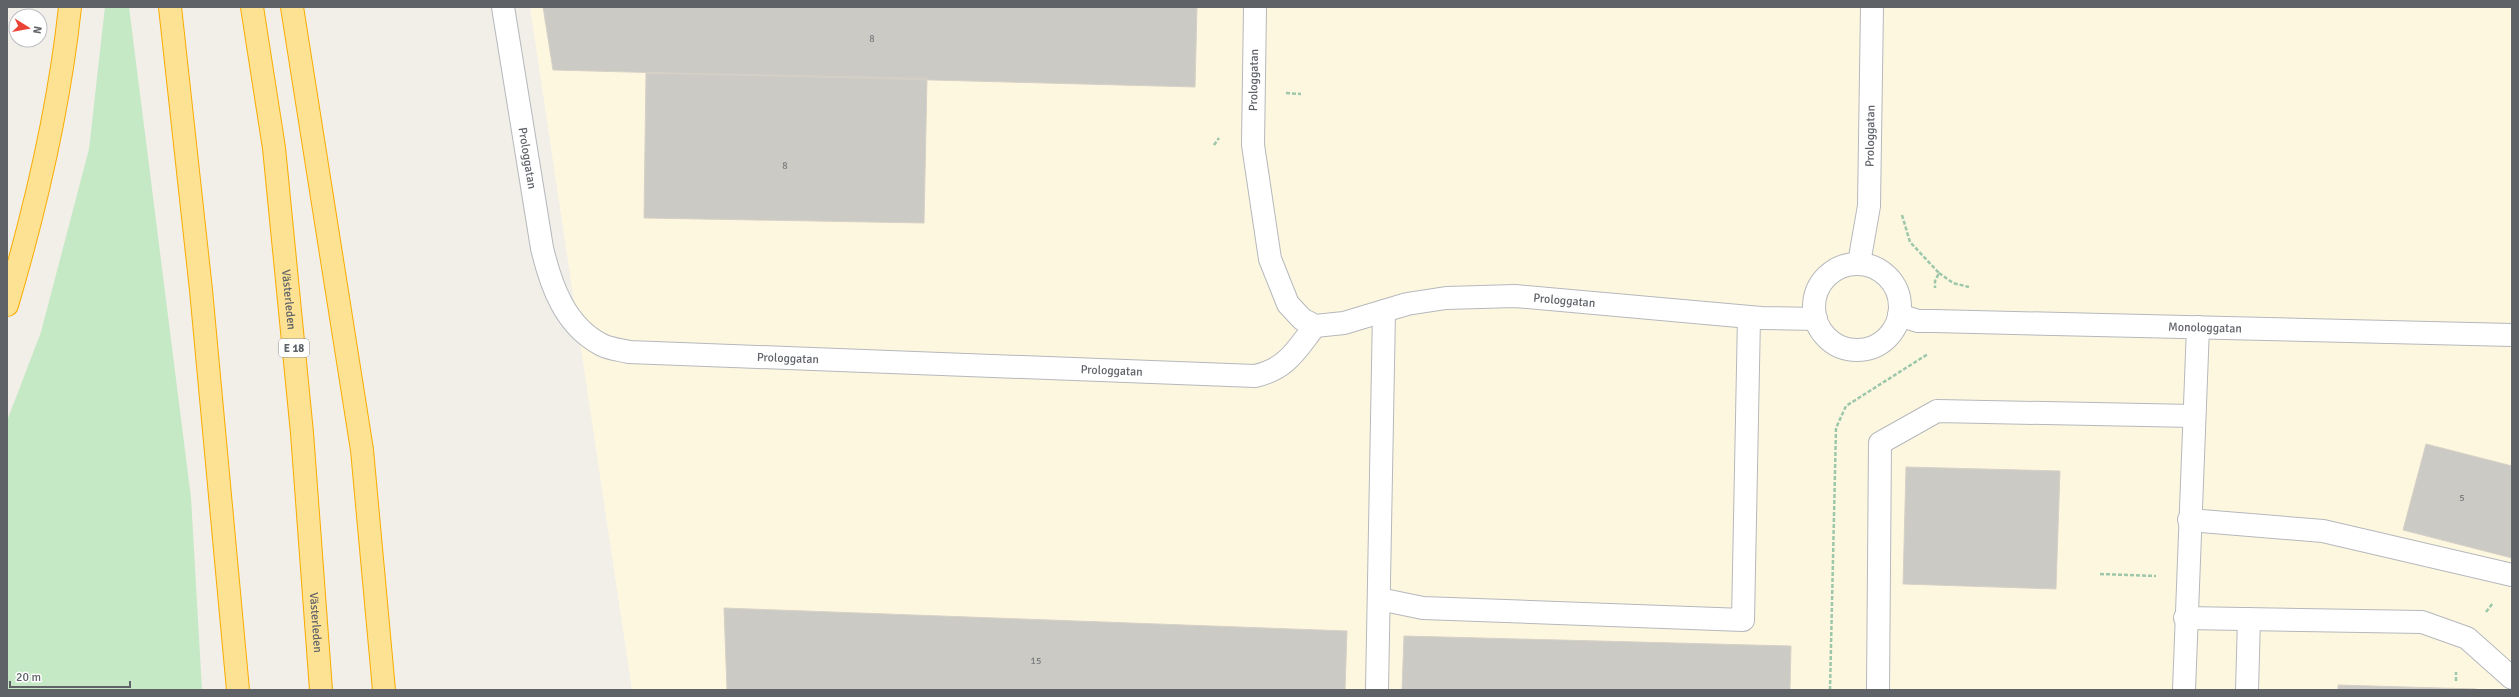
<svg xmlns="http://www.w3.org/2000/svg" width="2519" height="697" viewBox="0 0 2519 697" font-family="Signika,sans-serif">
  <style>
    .commercial { fill: #fef7e0 }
    .green { fill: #c5e8c5 }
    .building { fill: #cccac5; stroke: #d6d1c6 }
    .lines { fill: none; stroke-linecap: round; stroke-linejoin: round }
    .minor-casing { stroke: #b5b8bc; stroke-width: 24 }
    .highway-casing { stroke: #f9ab00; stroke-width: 24 }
    .path { stroke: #9cc7a9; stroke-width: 2.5; stroke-dasharray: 4 2; stroke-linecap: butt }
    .minor { stroke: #fff; stroke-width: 22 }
    .highway { stroke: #fde293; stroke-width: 22 }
    .labels { text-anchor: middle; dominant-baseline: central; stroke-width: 3; stroke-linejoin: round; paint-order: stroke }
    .number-label { font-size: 10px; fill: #7a7d7f }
    .shield { fill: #fff; stroke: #8f9295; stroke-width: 1 }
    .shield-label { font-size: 11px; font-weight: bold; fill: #5f6368 }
    .street-label { font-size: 12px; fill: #5f6368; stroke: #fff }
  </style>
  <rect width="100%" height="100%" fill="#f1efe8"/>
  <!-- commercial -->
  <path class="commercial" d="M530,7H2512V690H632Z"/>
  <!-- green -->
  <path class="green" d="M105,7H129L191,498L202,690H7V421L41,332L89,149Z"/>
  <!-- building -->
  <path class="building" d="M543,7H1197L1195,87L553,70Z
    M646,73L927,78L924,223L644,218Z
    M2426,444L2512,466V558L2403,530Z
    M1906,467L2060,471L2056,589L1903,584Z
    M724,608L1347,631L1345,690H727Z
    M1404,636L1791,646L1790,690H1402Z
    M2338,685L2476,689V690H2338Z"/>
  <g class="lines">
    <defs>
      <g id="minor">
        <path id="s1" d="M503,7L542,248C551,286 565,326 602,345C610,349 621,350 629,352L1255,376C1287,369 1296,350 1315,326"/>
        <path id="s2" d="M1255,7L1253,145L1270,259L1288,304L1302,319L1315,326L1344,323L1407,304L1446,298L1515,296L1761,318L1816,319"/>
        <path id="s3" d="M1859,263L1869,206L1872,7"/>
        <circle cx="1857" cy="307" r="43"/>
        <path id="s4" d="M1899,315L1918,321H1934L2512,335"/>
        <path d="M2189,520L2323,531L2512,575"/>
        <path d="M1379,599L1423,608L1743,620L1749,317"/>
        <path d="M2185,618L2422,622L2467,638L2512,678"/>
        <path d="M1377,690L1384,311"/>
        <path d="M1878,690L1880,443L1937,411L2194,416"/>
        <path d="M2184,690L2198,327"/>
        <path d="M2247,690L2249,619"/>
      </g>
      <g id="highway">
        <path d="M170,7L201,290L238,690"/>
        <path id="s5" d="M252,7L274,148L302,433L321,690"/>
        <path d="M292,7L362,450L384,690"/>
        <path d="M7,305C36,207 59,109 70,7"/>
      </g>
    </defs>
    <!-- minor casing -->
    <use href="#minor" class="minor-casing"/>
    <!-- highway casing -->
    <use href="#highway" class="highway-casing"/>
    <!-- path -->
    <path class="path" d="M1286,93L1301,94
      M1214,145L1219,138
      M1902,215L1910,242L1939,273L1935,281V288
      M1939,273L1953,283L1969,287
      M2100,574L2156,576
      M2486,612L2493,603
      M2456,681V672
      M1830,690L1836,428L1846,406L1928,354"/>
    <!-- minor -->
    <use href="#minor" class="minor"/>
    <!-- highway -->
    <use href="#highway" class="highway"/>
  </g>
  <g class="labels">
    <!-- number labels -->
    <g class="number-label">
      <text x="872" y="39">8</text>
      <text x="785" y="166">8</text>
      <text x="2462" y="498">5</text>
      <text x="1036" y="661">15</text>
    </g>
    <!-- shield labels -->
    <rect class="shield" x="279" y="339" width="30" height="18" rx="3"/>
    <g class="shield-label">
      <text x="294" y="348">E 18</text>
    </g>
    <!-- street labels -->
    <g class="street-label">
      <text transform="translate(1254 80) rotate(-89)">Prologgatan</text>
      <text stroke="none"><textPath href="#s3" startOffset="128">Prologgatan</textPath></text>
      <text stroke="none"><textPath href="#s1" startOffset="153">Prologgatan</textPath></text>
      <text stroke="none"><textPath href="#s5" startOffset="295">Västerleden</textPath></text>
      <text stroke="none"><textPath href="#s2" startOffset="590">Prologgatan</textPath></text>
      <text stroke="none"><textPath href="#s4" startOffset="307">Monologgatan</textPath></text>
      <text stroke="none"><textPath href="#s1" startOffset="549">Prologgatan</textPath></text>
      <text stroke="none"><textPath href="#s1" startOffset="873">Prologgatan</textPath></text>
      <text stroke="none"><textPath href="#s5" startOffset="619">Västerleden</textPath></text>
    </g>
  </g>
  <!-- border -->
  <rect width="2519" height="697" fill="none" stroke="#5f6368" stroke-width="16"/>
  <!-- north arrow -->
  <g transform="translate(28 28) rotate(101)"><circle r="19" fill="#ffffff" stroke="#bfc1c3"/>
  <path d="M0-3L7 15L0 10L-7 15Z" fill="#ea4335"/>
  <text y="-6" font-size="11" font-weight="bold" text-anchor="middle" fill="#5f6368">N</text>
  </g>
  <!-- scale -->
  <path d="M10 681v6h120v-6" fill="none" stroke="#5f6368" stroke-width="2"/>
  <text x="16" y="681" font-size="12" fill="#5f6368" stroke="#ffffff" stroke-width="3" paint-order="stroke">20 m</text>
</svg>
